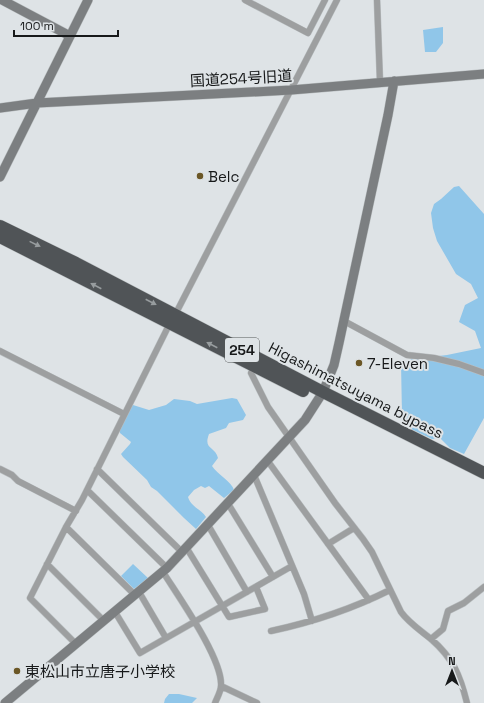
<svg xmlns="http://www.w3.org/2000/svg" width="484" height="703" viewBox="0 0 484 703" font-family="'Space Grotesk','Noto Sans JP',sans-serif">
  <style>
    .green { fill: #90c6e9 }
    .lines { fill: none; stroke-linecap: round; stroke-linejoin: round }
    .street-casing { stroke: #babfc1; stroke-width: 7 }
    .secondary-casing { stroke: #babfc1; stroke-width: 10 }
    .highway-casing { stroke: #babfc1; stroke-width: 13 }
    .street { stroke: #9d9fa0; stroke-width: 6 }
    .secondary { stroke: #7c7f81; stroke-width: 9 }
    .highway { stroke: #505457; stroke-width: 12 }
    .oneway { fill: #979c9e }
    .poi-dot { fill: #6b5726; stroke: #dee3e6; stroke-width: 1.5 }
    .labels { text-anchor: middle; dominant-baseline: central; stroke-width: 4; stroke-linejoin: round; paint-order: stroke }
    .shield { fill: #dee3e6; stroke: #535657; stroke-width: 1 }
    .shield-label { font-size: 14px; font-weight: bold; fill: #17191a }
    .street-label { font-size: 15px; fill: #17191a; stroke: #dee3e6 }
    .poi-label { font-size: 15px; fill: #17191a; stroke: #dee3e6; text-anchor: start }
  </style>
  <rect width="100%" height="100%" fill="#dee3e6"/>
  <!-- green -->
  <path class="green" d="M443,27V43L436,52H425L423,30Z
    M459,186L484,214V418L464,454L450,448L440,438L432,439L409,428L402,415L401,363L412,359L447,355L481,348L475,331L459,322L465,305L478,298L471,284L456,274L437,241L433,228L431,213L434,204L441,199L454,187Z
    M232,398L237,399L246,415L243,420L229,423L226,428L209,434C203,450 215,446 218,458L212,466C217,474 232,482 234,490L224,498L209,486L205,488L201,486L194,490L188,497C191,507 201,509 206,517L196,529L184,518L157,491L151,487L147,480L123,457L121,454L130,444L131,442L120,433L119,429L131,406L133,405L149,410L166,405L174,399L190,401L197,404Z
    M133,564L148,578L134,589L121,576Z
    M169,694H179L197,698L192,703H164L165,699Z"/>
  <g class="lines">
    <defs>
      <path id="street" d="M245,0L308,33L325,0
        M377,0L380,82
        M175,315L337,0
        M344,321L407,355L434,358L459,364L484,373
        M0,351L124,414
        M255,367L251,373L268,407L335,503L363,539L372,552L401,612C409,623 420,630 431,639C453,658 460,675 467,703
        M267,460L369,600
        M0,469L12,475L18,481L76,511
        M97,469L182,552
        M254,475L304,594L312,621
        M87,490L167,568
        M227,502L273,577
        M208,525L247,592
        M66,527L134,594
        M328,544L354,528
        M186,547L229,617L265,609L256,587
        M47,564L104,621
        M163,572C178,596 223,659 221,686C221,691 217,698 215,703
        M139,592L166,638
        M115,612L140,653L292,566
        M271,631C313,622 352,609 390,590
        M431,639L443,629L448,611L464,603L484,587
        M76,644L30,598L66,527L82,500L170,323
        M221,686L257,703"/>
      <path id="secondary" d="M2,0L70,36
        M0,108L37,103L291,90L484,74
        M0,177L88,0
        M5,703L167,568L305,420L323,392L334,365L339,343L388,115L394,81"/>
      <path id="highway" d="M0,226L76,263L323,392L484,473
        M0,237L303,391"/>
    </defs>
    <!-- street casing -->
    <use href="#street" class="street-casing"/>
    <!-- secondary casing -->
    <use href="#secondary" class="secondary-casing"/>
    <!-- highway casing -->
    <use href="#highway" class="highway-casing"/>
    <!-- street -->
    <use href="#street" class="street"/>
    <!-- secondary -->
    <use href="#secondary" class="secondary"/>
    <!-- highway -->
    <use href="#highway" class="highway"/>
  </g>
  <!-- one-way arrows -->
  <defs><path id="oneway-solid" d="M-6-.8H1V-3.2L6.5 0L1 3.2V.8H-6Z"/></defs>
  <g class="oneway">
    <use href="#oneway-solid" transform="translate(35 244) rotate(26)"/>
    <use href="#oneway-solid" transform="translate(96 286) rotate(-153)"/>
    <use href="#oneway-solid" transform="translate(151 302) rotate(27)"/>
    <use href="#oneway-solid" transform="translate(212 345) rotate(-153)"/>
  </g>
  <!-- markers -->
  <g class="poi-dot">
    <circle cx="200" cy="176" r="4"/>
    <circle cx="359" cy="363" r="4"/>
    <circle cx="17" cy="671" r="4"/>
  </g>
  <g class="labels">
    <!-- shield labels -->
    <rect class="shield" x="225" y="338" width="34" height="24" rx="3"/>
    <g class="shield-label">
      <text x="242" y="350">254</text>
    </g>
    <!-- street labels -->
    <g class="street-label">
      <text transform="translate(241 78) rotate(-3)">国道254号旧道</text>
      <text transform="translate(356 390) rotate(27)">Higashimatsuyama bypass</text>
    </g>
    <!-- poi labels -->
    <g class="poi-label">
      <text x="208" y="176">Belc</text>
      <text x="367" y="363">7-Eleven</text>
      <text x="25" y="671">東松山市立唐子小学校</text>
    </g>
  </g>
  <!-- north arrow -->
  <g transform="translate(452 671)" stroke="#dee3e6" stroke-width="3" paint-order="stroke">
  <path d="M0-3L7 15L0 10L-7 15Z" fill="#17191a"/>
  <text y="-6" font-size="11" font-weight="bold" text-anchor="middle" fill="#17191a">N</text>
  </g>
  <!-- scale -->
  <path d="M14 30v6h104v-6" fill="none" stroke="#17191a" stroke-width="2"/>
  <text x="20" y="30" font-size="12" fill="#17191a" stroke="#dee3e6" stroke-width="3" paint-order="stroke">100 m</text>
</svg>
